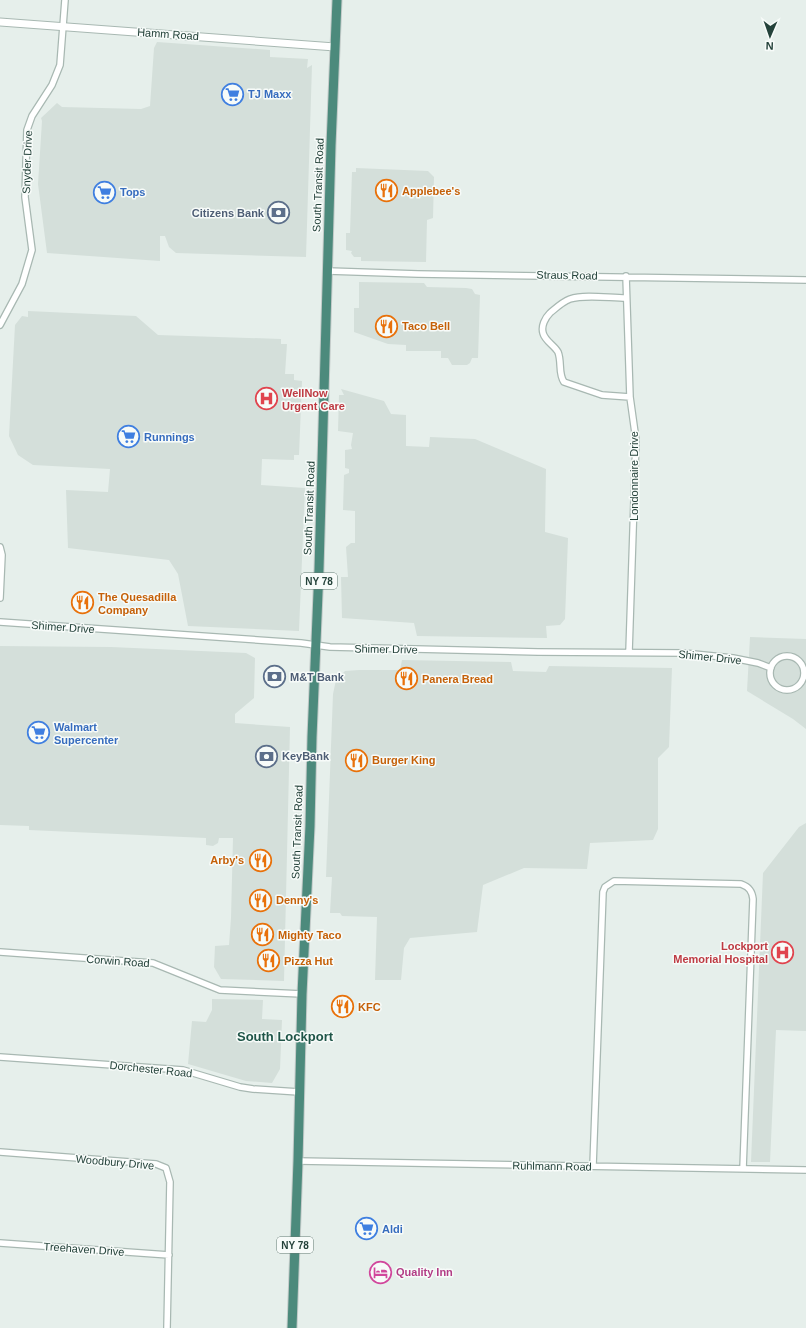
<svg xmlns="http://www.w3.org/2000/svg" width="806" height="1328" viewBox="0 0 806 1328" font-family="Helvetica,sans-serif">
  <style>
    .built { fill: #d4dfda }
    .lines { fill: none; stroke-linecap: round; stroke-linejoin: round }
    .minor-casing { stroke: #a8b8b2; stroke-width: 8 }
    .tertiary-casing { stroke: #a8b8b2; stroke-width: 9 }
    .trunk-casing { stroke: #c2cac8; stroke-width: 11 }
    .minor { stroke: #fff; stroke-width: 5.5 }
    .tertiary { stroke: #fff; stroke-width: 7 }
    .trunk { stroke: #4c8a7c; stroke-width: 9 }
    .labels { text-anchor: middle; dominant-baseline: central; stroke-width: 3; stroke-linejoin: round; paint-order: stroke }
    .shield { fill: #f7fbf9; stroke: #637a73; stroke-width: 1 }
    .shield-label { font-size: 10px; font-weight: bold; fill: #24423a }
    .street-label { font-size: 11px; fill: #24423a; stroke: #f7fbf9 }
    .shop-label { font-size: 11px; font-weight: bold; fill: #366cbe; stroke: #f7fbf9; text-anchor: start }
    .food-label { font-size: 11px; font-weight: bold; fill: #c56008; stroke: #f7fbf9; text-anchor: start }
    .service-label { font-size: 11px; font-weight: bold; fill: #4e5e75; stroke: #f7fbf9; text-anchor: start }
    .health-label { font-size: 11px; font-weight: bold; fill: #be3a42; stroke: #f7fbf9; text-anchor: start }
    .hotel-label { font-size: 11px; font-weight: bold; fill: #b23c85; stroke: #f7fbf9; text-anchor: start }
    .quarter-label { font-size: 13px; font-weight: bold; fill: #1f5548; stroke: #f7fbf9 }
  </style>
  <rect width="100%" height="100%" fill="#e6efeb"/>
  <!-- built -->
  <path class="built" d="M157,42L270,50V57L308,59L307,68L312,65L306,257L176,253L169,247L165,236H160V261L47,253L38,184L42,121L41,118L57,103L62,107L141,109L150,106L154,48Z
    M356,168L428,171L434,177L433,218L427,220L426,262L361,261V257H354L351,253L352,251L346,250V233H350L352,172H356Z
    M359,282L424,283L427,287L466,288L472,289L475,294L480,295L478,358H472L470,363L467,365H452L448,358H441V351H406V345L388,344L354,332V308H359Z
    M28,311L136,316L158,335L281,339V344H287L285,374H294V380L302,381L299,455H294V460L262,459L261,485L305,488L299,631L188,626L178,574L169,560L68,548L66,490L108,492L110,469L33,465L18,455L9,436L15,325L22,316L28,317Z
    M341,389L384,401L391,414L406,415V446L429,447L430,437L475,439L546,469L545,532L568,538L565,619L560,625L546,626L547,638L417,636L414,623L342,618L341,577H348L346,547L351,543H355V511L343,510L344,475L349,473V469L345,468V450L352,449L351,445L353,433L338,431L339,395H344Z
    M750,637L806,639V729L793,719L747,691Z
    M0,646L111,647L246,653L255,658L254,698L235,714V723L290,727L284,981L221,979L214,967L215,946L229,945L231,918L233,838H219L218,843L213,846L206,845V838L29,830V826L0,825Z
    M402,660L511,662L513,671L546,672L549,666L672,668L669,747L658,758V829L653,840L590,843L587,869L524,868L483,885L477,932L410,938L404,948L401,980H375L377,917L342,916L340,913H330L332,877H326L333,694L336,680L345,671L359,670H400Z
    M806,823V1031L776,1030L770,1162H751L763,873L799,827Z
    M212,999L263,1000L262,1019L282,1020L280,1069L272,1083L246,1081L188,1064L192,1021L206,1022L212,1010Z"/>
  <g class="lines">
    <defs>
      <path id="minor" d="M328,271L418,274L806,280
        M626,276L630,397L636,440L629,652
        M626,298C609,298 585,294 570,299C562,302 556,308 550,313C545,318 541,326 543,333C545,341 554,345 558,352C562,362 558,374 564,382L602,395L630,397
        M0,325L22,284L32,250L25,197L27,130L32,116L52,85L60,65L65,0
        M0,547L2,555L0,598
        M0,622L301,643L330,647L538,652L684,653L733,658L758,663L771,668
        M770 673a17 17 0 1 1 34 0a17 17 0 1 1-34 0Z
        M0,952L153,963L220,990L302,994
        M0,1057L183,1070L240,1087L253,1089L299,1092
        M0,1152L156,1164L166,1168L170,1182L167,1328
        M298,1161L806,1170
        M593,1166L603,892L605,887L614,881L741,884C749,887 752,891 753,899L743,1169
        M0,1243L169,1255"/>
      <path id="tertiary" d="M0,22L335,47"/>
      <path id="trunk" d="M292,1328L298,1161L302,994L310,826L312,737L319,569L331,145L337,0"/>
    </defs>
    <!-- minor casing -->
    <use href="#minor" class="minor-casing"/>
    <!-- tertiary casing -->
    <use href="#tertiary" class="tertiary-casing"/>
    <!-- trunk casing -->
    <use href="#trunk" class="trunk-casing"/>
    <!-- minor -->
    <use href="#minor" class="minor"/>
    <!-- tertiary -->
    <use href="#tertiary" class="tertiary"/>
    <!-- trunk -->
    <use href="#trunk" class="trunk"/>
  </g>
  <!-- icons -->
  <defs>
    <symbol id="supermarket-ring" viewBox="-11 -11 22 22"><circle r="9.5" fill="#f7fbf9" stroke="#3f7fe0" stroke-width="1.5"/><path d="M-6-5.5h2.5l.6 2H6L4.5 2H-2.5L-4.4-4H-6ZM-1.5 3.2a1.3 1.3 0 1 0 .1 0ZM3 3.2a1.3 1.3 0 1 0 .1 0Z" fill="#3f7fe0"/></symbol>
    <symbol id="restaurant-ring" viewBox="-11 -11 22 22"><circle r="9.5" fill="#f7fbf9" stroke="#e8710a" stroke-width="1.5"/><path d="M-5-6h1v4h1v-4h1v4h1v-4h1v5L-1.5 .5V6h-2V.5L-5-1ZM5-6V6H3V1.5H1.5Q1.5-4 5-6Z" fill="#e8710a"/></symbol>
    <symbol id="bank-ring" viewBox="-11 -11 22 22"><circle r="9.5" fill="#f7fbf9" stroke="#5c6f8a" stroke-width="1.5"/><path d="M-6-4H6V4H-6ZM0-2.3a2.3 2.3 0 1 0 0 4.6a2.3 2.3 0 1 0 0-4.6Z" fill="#5c6f8a"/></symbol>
    <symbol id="hospital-ring" viewBox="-11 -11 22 22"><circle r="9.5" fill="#f7fbf9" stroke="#e0444e" stroke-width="1.5"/><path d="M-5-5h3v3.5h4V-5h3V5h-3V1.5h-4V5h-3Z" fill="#e0444e"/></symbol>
    <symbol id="hotel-ring" viewBox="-11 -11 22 22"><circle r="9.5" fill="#f7fbf9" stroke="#d1479c" stroke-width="1.5"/><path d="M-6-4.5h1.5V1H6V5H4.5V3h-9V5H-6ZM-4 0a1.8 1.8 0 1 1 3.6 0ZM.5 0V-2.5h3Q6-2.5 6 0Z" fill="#d1479c"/></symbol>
  </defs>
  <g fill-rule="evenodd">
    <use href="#supermarket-ring" x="220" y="82" width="25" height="25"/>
    <use href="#restaurant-ring" x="374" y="178" width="25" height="25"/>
    <use href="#supermarket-ring" x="92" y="180" width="25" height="25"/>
    <use href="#bank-ring" x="266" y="200" width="25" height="25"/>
    <use href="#restaurant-ring" x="374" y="314" width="25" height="25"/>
    <use href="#hospital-ring" x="254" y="386" width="25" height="25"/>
    <use href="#supermarket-ring" x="116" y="424" width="25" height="25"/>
    <use href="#restaurant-ring" x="70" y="590" width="25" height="25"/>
    <use href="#bank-ring" x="262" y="664" width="25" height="25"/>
    <use href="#restaurant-ring" x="394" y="666" width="25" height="25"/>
    <use href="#supermarket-ring" x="26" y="720" width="25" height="25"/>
    <use href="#bank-ring" x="254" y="744" width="25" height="25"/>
    <use href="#restaurant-ring" x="344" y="748" width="25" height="25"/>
    <use href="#restaurant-ring" x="248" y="848" width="25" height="25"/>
    <use href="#restaurant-ring" x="248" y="888" width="25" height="25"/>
    <use href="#restaurant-ring" x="250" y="922" width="25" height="25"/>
    <use href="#hospital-ring" x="770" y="940" width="25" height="25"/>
    <use href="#restaurant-ring" x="256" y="948" width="25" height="25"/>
    <use href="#restaurant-ring" x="330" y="994" width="25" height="25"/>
    <use href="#supermarket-ring" x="354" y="1216" width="25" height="25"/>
    <use href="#hotel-ring" x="368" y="1260" width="25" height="25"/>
  </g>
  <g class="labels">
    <!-- shield labels -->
    <g class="shield">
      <rect x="301" y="573" width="36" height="16" rx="3"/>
      <rect x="277" y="1237" width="36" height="16" rx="3"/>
    </g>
    <g class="shield-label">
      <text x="319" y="581">NY 78</text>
      <text x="295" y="1245">NY 78</text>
    </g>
    <!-- street labels -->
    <g class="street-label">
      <text transform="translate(168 34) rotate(4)">Hamm Road</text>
      <text transform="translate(27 162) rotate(-88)">Snyder Drive</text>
      <text transform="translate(318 185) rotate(-88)">South Transit Road</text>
      <text transform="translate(567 275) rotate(1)">Straus Road</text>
      <text transform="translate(634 476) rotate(-90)">Londonnaire Drive</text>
      <text transform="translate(309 508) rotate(-88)">South Transit Road</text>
      <text transform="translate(63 627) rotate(4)">Shimer Drive</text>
      <text transform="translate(386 649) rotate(1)">Shimer Drive</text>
      <text transform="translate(710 657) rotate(6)">Shimer Drive</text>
      <text transform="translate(297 832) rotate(-88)">South Transit Road</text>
      <text transform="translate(118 961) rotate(4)">Corwin Road</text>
      <text transform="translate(151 1069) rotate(6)">Dorchester Road</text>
      <text transform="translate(115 1162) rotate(5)">Woodbury Drive</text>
      <text transform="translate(552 1166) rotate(1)">Ruhlmann Road</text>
      <text transform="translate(84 1249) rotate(4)">Treehaven Drive</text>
    </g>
    <!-- shop labels -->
    <g class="shop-label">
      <text x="248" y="94">TJ Maxx</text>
      <text x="120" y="192">Tops</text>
      <text x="144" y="437">Runnings</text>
      <text x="54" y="727">Walmart<tspan x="54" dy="13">Supercenter</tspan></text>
      <text x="382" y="1229">Aldi</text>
    </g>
    <!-- food labels -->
    <g class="food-label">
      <text x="402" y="191">Applebee's</text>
      <text x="402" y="326">Taco Bell</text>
      <text x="98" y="597">The Quesadilla<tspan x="98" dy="13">Company</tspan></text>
      <text x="422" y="679">Panera Bread</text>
      <text x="372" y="760">Burger King</text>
      <text x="244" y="860" text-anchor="end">Arby's</text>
      <text x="276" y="900">Denny's</text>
      <text x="278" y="935">Mighty Taco</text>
      <text x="284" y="961">Pizza Hut</text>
      <text x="358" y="1007">KFC</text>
    </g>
    <!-- service labels -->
    <g class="service-label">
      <text x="264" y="213" text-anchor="end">Citizens Bank</text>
      <text x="290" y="677">M&amp;T Bank</text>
      <text x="282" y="756">KeyBank</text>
    </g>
    <!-- health labels -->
    <g class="health-label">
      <text x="282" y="393">WellNow<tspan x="282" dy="13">Urgent Care</tspan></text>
      <text x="768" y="946" text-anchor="end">Lockport<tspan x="768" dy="13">Memorial Hospital</tspan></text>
    </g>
    <!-- hotel labels -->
    <g class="hotel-label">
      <text x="396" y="1272">Quality Inn</text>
    </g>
    <!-- quarter labels -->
    <g class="quarter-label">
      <text x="285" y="1036">South Lockport</text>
    </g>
  </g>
  <!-- north arrow -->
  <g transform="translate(770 36) rotate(182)" stroke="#f7fbf9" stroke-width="3" paint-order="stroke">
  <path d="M0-3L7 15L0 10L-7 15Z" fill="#24423a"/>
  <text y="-6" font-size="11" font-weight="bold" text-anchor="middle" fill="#24423a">N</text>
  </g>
</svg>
